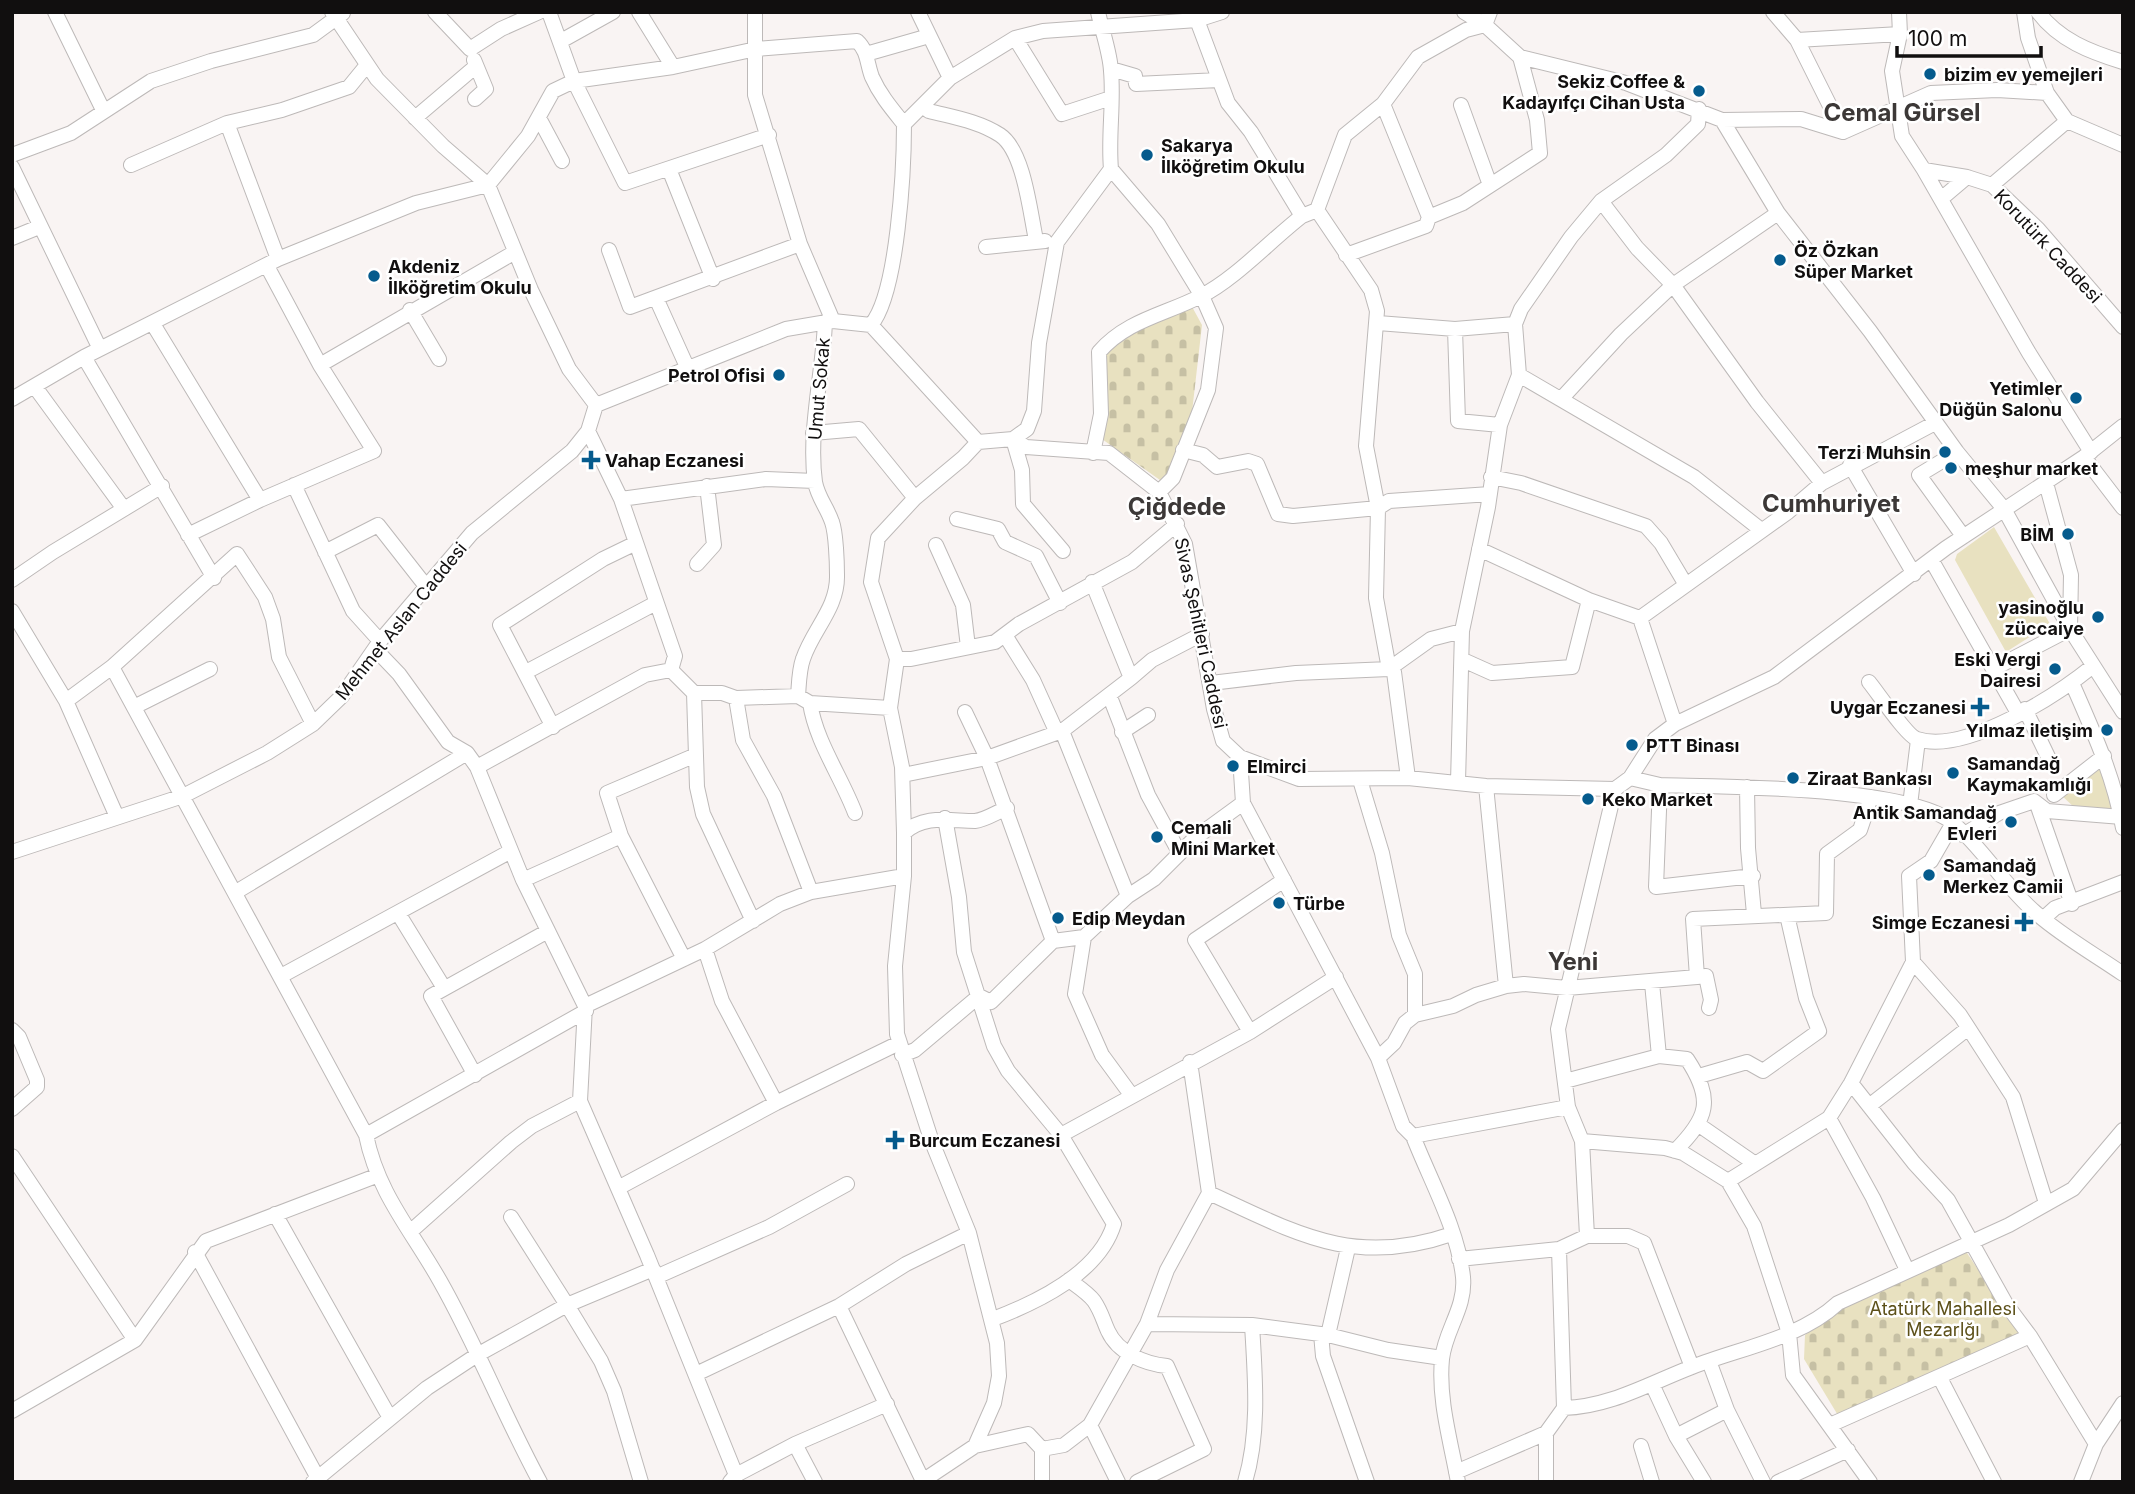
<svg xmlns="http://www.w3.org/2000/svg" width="2135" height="1494" viewBox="0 0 2135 1494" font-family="Inter,sans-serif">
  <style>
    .cemetery { fill: url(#cemetery-stones) }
    .park { fill: #e8e1c0 }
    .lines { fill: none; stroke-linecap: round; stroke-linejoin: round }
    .minor-casing { stroke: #bdb9b8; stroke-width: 16 }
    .minor { stroke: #fff; stroke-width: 14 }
    .poi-dot { fill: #055b8d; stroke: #fff; stroke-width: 2.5 }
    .labels { text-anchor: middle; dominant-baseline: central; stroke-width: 5; stroke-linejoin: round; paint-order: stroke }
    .poi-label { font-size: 18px; font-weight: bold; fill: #110f0f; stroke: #fff; text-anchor: start }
    .street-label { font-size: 18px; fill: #110f0f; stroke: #fff }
    .park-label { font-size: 18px; fill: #5c5019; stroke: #fff }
    .district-label { font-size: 24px; font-weight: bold; fill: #3c3837; stroke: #fff }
  </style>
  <defs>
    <pattern id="cemetery-stones" width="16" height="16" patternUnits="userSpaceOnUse" patternTransform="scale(1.75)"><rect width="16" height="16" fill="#e8e1c0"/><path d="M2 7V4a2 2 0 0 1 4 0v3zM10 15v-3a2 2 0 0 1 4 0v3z" fill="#c6c0a4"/></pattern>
  </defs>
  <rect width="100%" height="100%" fill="#f9f4f3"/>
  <!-- cemetery -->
  <path class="cemetery" d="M1190,303L1202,325L1192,412L1167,485L1092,432L1104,355L1130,332Z
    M1963,1247L2027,1343L1839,1417L1804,1359L1805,1335L1856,1297Z"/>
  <!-- park -->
  <path class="park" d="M1994,527L2050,624L2006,652L1955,560L1957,554Z
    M2098,765L2107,778L2114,811L2075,808L2060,794Z"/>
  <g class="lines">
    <defs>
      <path id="minor" d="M55,12L103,110
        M332,12L377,79L443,146L488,185L531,290L569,369L596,405
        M435,12L470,49L501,29L539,12
        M549,12L574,81L625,183L769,135
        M639,12L673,67
        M755,12V95L800,244L833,321
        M918,12L950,78
        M1464,12L1485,25L1520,57L1626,83L1722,120L1801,119L1843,132L1931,93L1997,90L2047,93L2067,121L2123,145
        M1773,12L1797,40L1843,132
        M1899,12L1900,34L1892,71L1902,136L1924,170L2029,353L2091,452
        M2024,12L2028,38L2047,93
        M2038,12C2059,40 2090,52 2123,62
        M1197,20L1228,103L1251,132L1302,216
        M1015,38L1062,114L1111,98
        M1797,40L1900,34
        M561,41L613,12
        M866,54L929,36
        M474,60L486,89L475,99
        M1111,69L1135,76L1136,84L1219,80
        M1383,104L1429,217L1463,203L1540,153L1537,120L1520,57
        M1461,105L1490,185
        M922,106L929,111C952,117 979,121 1000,135C1024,151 1030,212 1036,240
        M415,118L475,67
        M539,118L562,161
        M1722,120L1778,213L1870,331L1957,452L2004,509L2070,629L2123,712
        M12,155L71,133L151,81L211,61L313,35L343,13
        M131,165L227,123
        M12,167L100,349
        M669,169L713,279
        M1111,169L1158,224L1202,296L1216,328L1208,390L1173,478L1159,492
        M1924,170L1967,177L1992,185L2038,229L2123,327
        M1992,185L2067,121
        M1941,199L1967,177
        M1601,201L1637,248L1673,285L1757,402L1822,483
        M1317,210L1371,290L1377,311L1366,446L1378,508L1376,598L1389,669L1394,672L1408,778
        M12,238L39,227
        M986,247L1045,241
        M609,250L630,307L800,244
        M1346,255L1426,226L1429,217
        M278,259L227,123L282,110L349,87L367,65
        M656,298L688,369
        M410,310L439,359
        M1378,323L1455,329L1515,324
        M153,324L260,500
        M871,325C898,293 904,168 904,124L950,78L1015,38L1043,31L1197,20L1222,12
        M1455,329L1458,421L1500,425
        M84,357L214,578
        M320,365L515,252
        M1519,375L1694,477L1760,529
        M35,387L124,509
        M1562,398L1621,334L1673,285L1778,213
        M12,399L84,357L278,259L416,203L488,185L528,136L553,91L574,81L673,67L756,49L857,41C868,51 867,64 872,77C880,95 892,109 904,124
        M596,405L786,329L833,321L871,325L978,442L1013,439L1026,447L1109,453L1159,492L1185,544L1214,709L1223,741L1240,757L1299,779L1408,778L1486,786L1615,789L1630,778L1660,785C1722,787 1909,786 1953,823C1984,849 2005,887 2036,913C2062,936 2094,954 2123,974
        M588,431L621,499L675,656L671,670L694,693L697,787L703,814L753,921
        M813,433L859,429L915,498
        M1183,450L1203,455L1217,467L1248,461L1257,464L1278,514L1293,516L1378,508L1389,501L1490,494
        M1957,452L1919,475L1963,536
        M1093,453L1101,414L1099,352C1127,320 1164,315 1201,296C1234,280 1272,239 1302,216L1317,210L1345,135L1383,104L1418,57L1466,30L1485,25L1490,12
        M2084,457L2123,508
        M1850,465L1914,574
        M1491,477L1521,483L1646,526L1661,543L1686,585
        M294,485L353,611L380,641
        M621,499L766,479L815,481
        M957,519L998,529L1005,542L1036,556L1060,603
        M188,535L260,500L374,451L320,365L267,266
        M936,545L963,605L968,647
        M1479,549L1589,600L1640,618L1675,724
        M1063,551L1023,504L1022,470L1013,439L1027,429L1034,411L1039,343L1057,242L1111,169C1108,136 1114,104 1111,71C1110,52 1102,31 1098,12
        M325,552L378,525L425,585
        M1932,561L2018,713
        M697,564L714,545L707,486
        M12,580L53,552L162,486
        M12,611L66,701L117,817
        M1640,618L1788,512L1822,483L1935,423
        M1005,635L1033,680L1057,733
        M376,650L399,674L448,742L467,753L477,767L523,880L585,1006L580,1101L647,1255L736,1475L730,1482
        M897,659H911L995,642L1019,624L1132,562L1177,524
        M1463,660L1492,673L1572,667L1589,600
        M112,667L366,1135C378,1194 412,1231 440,1281C477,1346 504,1416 540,1482
        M1995,668L2070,629L2071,575L2046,483
        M526,672L656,603
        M1131,678L1152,660L1202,634
        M1869,682C1878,693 1907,736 1917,739C1965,755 2057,695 2093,666
        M1211,683L1296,673L1389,669L1431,639L1462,631
        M2072,683C2093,731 2114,776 2123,828
        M694,693H722L736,698L798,696L810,703L890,708
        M798,696C799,684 799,670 803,659C813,629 838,608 837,575C837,563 836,533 832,522C827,507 818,498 815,482C808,431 823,374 825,322
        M1110,697L1148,795L1179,852
        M736,698L743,740L774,796L811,892
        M66,701L112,667L237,554L265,597L273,619L279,657L313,724
        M810,703C816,742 841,776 855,813
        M134,707L210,669
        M2025,709L2051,763
        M553,727L500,625L603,559L636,543
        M1062,731L1128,896
        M1122,732L1148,715
        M477,767L645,675L671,670
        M903,775L987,758L965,712
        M1630,778L1655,739L1675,724L1774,677L1946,548L2084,457L2123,426
        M1360,780L1382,853L1399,935L1415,974V1015
        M1458,782L1462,631L1488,507L1500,425L1519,375L1515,324L1521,309L1571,237L1601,201L1666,155L1698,124L1699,109
        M1660,785L1656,887L1753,876
        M1486,786L1506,986
        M1747,787L1748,848L1754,914
        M2054,795L2104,756
        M1243,803L1378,1058L1403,1126L1413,1136C1430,1180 1458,1229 1463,1277C1466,1308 1445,1330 1442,1359C1438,1400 1451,1442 1458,1482
        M2037,804L2072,904
        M1910,805L1918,740
        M945,818L959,897L964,952L994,1046L1008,1071L1061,1135L1114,1224C1099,1273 1038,1302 993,1319
        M904,833C924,814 950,821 975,821C985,820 997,812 1007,808
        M1963,835L1999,813L2034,801L2047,811L2122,817
        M12,852L183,796L267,753L313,724L342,696L380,641L472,533L572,451L588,431L596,405
        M523,880L621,836
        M236,892L467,753
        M398,913L444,988
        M2044,918L2055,908L2123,882
        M1084,937L1075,994L1102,1055L1132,1096
        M1053,941L987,758L1062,731L1131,678L1092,582
        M705,949L722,1001L776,1103
        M684,959L621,836L607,793L696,755
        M1913,962L1960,1015L2013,1097L2046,1203
        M281,976L511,851
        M1697,977L1706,976L1711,1000L1709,1008
        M1652,983L1659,1056
        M585,1006L705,949L780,904L811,892L904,876
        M12,1030L19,1037L37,1080V1087L12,1109
        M1250,1032L1195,940L1284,880
        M902,1055L915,1050L979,996L991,1002L1053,941L1084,937L1128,896L1154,879L1195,838L1243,803L1240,757
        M1378,1058L1394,1043L1405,1023L1415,1015L1453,1006L1476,995L1506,986L1524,984L1567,988L1697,977L1693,919L1826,913L1827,854L1860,830L1871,797
        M475,1075L431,996L548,931
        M1699,1076L1747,1062L1763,1071L1819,1031L1806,998L1787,915
        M1565,1081L1659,1056L1687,1059C1714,1100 1708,1118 1675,1151
        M1851,1083L1914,1163L1948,1200L2006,1304L2030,1336L2096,1444
        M1869,1106L1967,1029
        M1829,1118L1873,1198L1907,1270
        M1699,1125L1754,1163
        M366,1135L586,1011
        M1061,1135L1250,1032L1336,977
        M1413,1136L1568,1107
        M1582,1141L1665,1148L1683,1153L1728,1181L1754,1226L1789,1333L1793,1375L1870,1482
        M12,1156L135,1340
        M1728,1181L1829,1118L1851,1083L1913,962L1909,876L1931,861L1953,823
        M618,1188L776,1103L899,1043
        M1209,1193C1296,1233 1354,1268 1452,1234
        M275,1214L390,1418
        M511,1217L567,1305L653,1269
        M410,1232L511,1142L532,1126L580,1101
        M1587,1236L1582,1141L1568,1107L1558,1029L1615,789
        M195,1252L320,1482
        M1459,1259L1559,1249L1587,1236H1628L1644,1243L1692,1367
        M656,1277L769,1227L847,1184
        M1069,1280C1077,1286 1088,1293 1094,1301C1101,1311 1103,1320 1108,1331C1118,1353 1145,1364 1167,1366L1204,1449L1137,1482
        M839,1306L923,1481
        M1147,1324L1252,1325L1328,1335L1388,1350L1442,1358
        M1321,1334L1323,1356L1367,1482
        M1328,1335L1348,1248
        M1709,1361L1727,1410L1763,1482
        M696,1374L839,1306L906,1264L969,1233
        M1940,1378L1994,1482
        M1652,1384L1676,1436L1727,1410
        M1564,1408C1610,1407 1650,1383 1692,1367C1740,1348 1799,1339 1838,1303L2009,1225L2073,1189L2123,1130
        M12,1411L135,1340L206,1241L376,1176
        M1090,1425L1118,1482
        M1830,1425L2030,1336
        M1546,1433V1482
        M1676,1436L1704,1482
        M795,1444L815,1482
        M975,1446L1028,1434L1042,1449L1064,1445L1090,1425L1147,1324L1167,1270L1209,1193L1190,1062
        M1641,1446L1652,1482
        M1456,1472L1546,1433L1564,1408L1559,1249
        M736,1475L795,1444L887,1404
        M313,1482L427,1388L477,1355L567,1305L601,1361L614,1391L641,1482
        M921,1482L975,1446L994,1403L999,1376L997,1343L969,1233L932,1142L897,1034L895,966L904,876V833L902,767L890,708L897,659L871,582L878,538L915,498L963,458L978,442
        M1042,1482V1449
        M1245,1482C1260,1432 1255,1376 1252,1325
        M1778,1482L1848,1450
        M2081,1482L2096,1444L2123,1403"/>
    </defs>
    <!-- minor casing -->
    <use href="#minor" class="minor-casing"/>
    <!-- minor -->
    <use href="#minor" class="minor"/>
  </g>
  <!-- markers -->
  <g class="poi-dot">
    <circle cx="1930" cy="74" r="7"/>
    <circle cx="1699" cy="91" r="7"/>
    <circle cx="1147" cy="155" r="7"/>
    <circle cx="1780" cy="260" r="7"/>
    <circle cx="374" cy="276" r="7"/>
    <circle cx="779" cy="375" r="7"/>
    <circle cx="2076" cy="398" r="7"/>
    <circle cx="1945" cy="452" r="7"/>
    <path d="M587.5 449.5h7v7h7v7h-7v7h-7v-7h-7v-7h7z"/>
    <circle cx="1951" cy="468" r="7"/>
    <circle cx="2068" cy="534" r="7"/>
    <circle cx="2098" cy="617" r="7"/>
    <circle cx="2055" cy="669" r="7"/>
    <path d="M1976.5 696.5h7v7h7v7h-7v7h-7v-7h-7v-7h7z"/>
    <circle cx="2107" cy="730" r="7"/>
    <circle cx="1632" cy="745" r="7"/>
    <circle cx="1233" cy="766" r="7"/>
    <circle cx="1953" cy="773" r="7"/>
    <circle cx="1793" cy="778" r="7"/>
    <circle cx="1588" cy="799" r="7"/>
    <circle cx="2011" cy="822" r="7"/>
    <circle cx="1157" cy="837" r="7"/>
    <circle cx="1929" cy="875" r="7"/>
    <circle cx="1279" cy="903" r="7"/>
    <circle cx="1058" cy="918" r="7"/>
    <path d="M2020.5 911.5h7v7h7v7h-7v7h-7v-7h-7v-7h7z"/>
    <path d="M891.5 1129.5h7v7h7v7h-7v7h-7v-7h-7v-7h7z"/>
  </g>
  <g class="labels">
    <!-- poi labels -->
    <g class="poi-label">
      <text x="1944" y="74">bizim ev yemejleri</text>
      <text x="1685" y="81" text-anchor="end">Sekiz Coffee &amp;<tspan x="1685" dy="21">Kadayıfçı Cihan Usta</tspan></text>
      <text x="1161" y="145">Sakarya<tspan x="1161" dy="21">İlköğretim Okulu</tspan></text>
      <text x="1794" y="250">Öz Özkan<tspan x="1794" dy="21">Süper Market</tspan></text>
      <text x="388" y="266">Akdeniz<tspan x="388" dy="21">İlköğretim Okulu</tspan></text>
      <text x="765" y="375" text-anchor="end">Petrol Ofisi</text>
      <text x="2062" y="388" text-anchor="end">Yetimler<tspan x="2062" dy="21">Düğün Salonu</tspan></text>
      <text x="1931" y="452" text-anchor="end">Terzi Muhsin</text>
      <text x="605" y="460">Vahap Eczanesi</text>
      <text x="1965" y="468">meşhur market</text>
      <text x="2054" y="534" text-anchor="end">BİM</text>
      <text x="2084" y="607" text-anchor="end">yasinoğlu<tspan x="2084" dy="21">züccaiye</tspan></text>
      <text x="2041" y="659" text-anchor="end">Eski Vergi<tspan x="2041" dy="21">Dairesi</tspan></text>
      <text x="1966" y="707" text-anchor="end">Uygar Eczanesi</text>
      <text x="2093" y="730" text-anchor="end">Yılmaz iletişim</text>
      <text x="1646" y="745">PTT Binası</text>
      <text x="1967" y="763">Samandağ<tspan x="1967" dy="21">Kaymakamlığı</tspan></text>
      <text x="1247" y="766">Elmirci</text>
      <text x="1807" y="778">Ziraat Bankası</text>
      <text x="1602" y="799">Keko Market</text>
      <text x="1997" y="812" text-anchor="end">Antik Samandağ<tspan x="1997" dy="21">Evleri</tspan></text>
      <text x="1171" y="827">Cemali<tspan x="1171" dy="21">Mini Market</tspan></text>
      <text x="1943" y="865">Samandağ<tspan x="1943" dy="21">Merkez Camii</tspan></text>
      <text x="1293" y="903">Türbe</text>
      <text x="1072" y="918">Edip Meydan</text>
      <text x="2010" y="922" text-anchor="end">Simge Eczanesi</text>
      <text x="909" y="1140">Burcum Eczanesi</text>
    </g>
    <!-- street labels -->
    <g class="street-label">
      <text transform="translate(2048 246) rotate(47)">Korutürk Caddesi</text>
      <text transform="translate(819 389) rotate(-85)">Umut Sokak</text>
      <text transform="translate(401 621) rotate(-51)">Mehmet Aslan Caddesi</text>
      <text transform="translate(1201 633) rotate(78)">Sivas Şehitleri Caddesi</text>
    </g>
    <!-- park labels -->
    <g class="park-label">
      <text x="1943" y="1308">Atatürk Mahallesi<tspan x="1943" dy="21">Mezarlğı</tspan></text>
    </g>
    <!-- district labels -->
    <g class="district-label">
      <text x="1902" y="112">Cemal Gürsel</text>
      <text x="1831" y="503">Cumhuriyet</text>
      <text x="1177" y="506">Çiğdede</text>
      <text x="1573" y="961">Yeni</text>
    </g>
  </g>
  <!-- border -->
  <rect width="2135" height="1494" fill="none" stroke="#110f0f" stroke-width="28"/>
  <!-- scale -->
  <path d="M1897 46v10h144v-10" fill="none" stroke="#110f0f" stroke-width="3.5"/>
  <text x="1908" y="46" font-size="21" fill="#110f0f" stroke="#ffffff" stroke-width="5" paint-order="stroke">100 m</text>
</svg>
